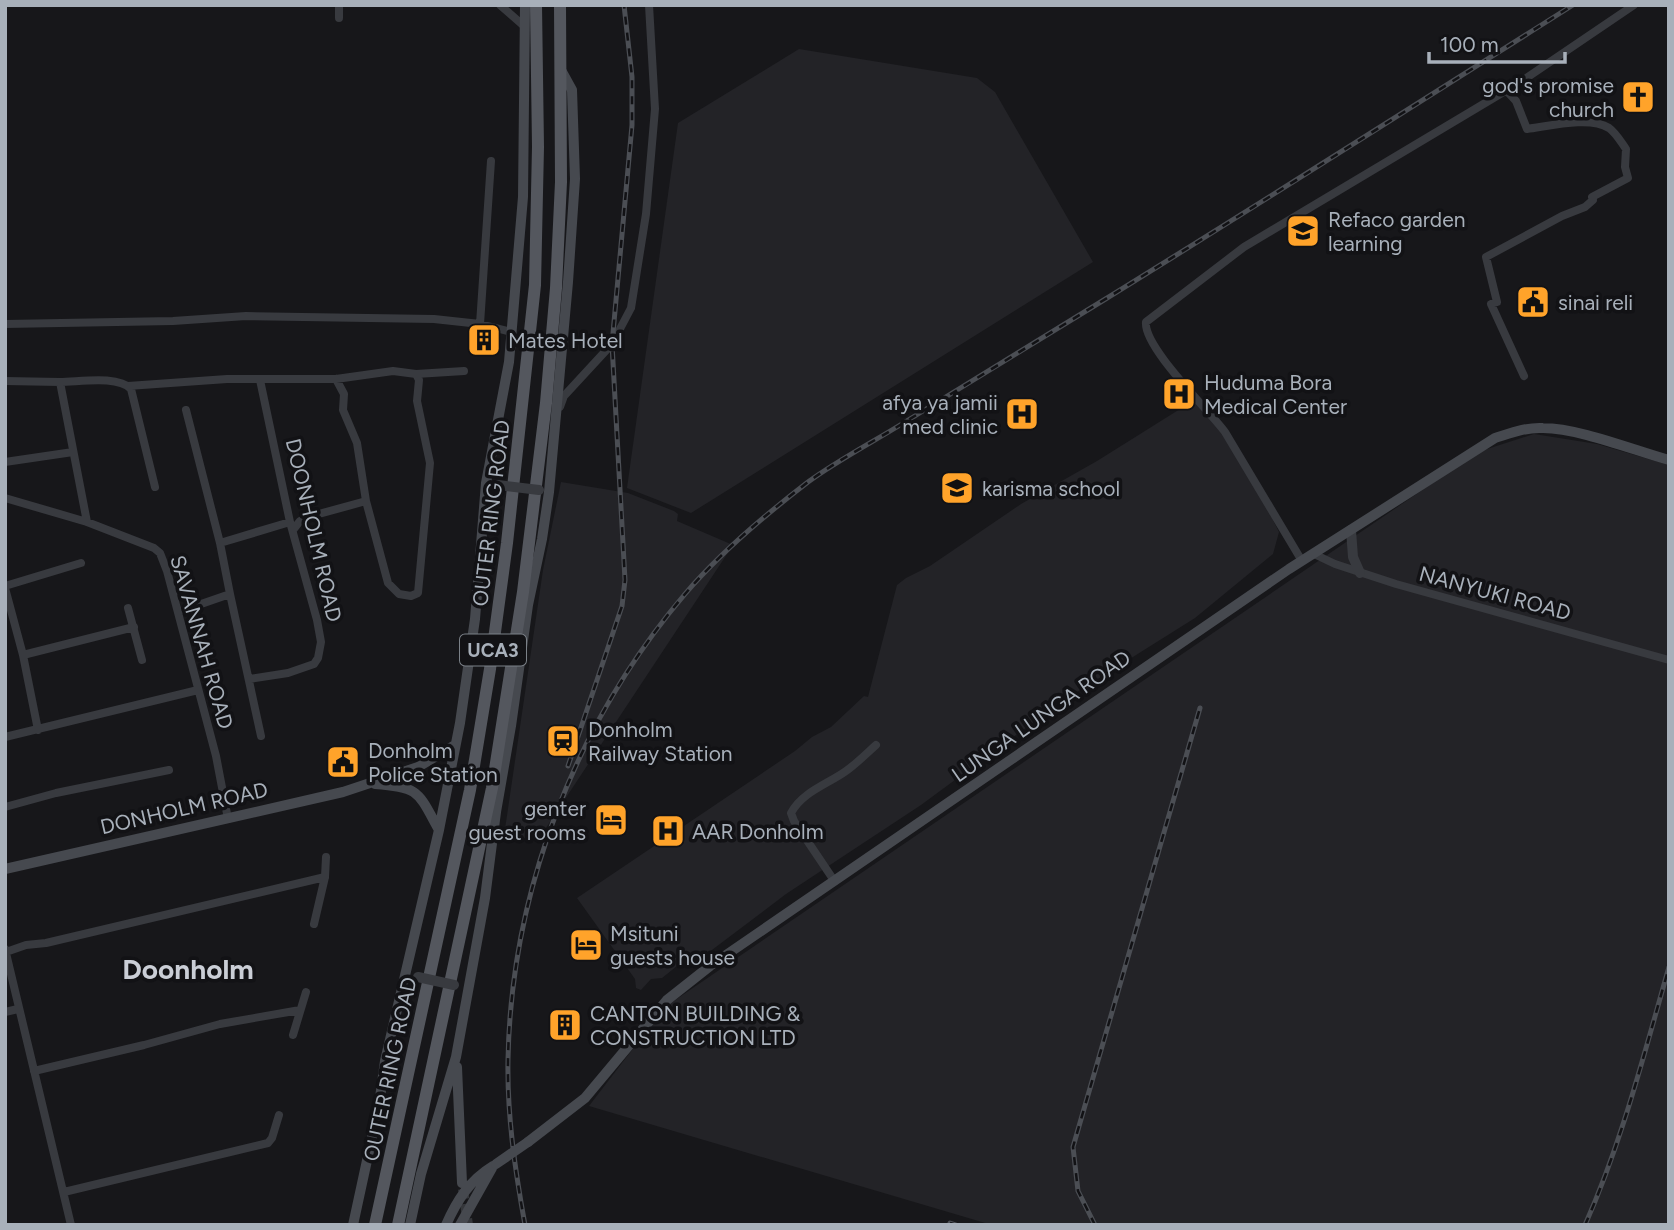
<svg xmlns="http://www.w3.org/2000/svg" width="1674" height="1230" viewBox="0 0 1674 1230" font-family="Figtree,sans-serif">
  <style>
    .built { fill: #232327 }
    .lines { fill: none; stroke-linecap: round; stroke-linejoin: round }
    .secondary-tunnel { stroke: #34363a; stroke-width: 10; stroke-dasharray: 10 5; stroke-linecap: butt }
    .minor { stroke: #383a3f; stroke-width: 8 }
    .tertiary { stroke: #383a3f; stroke-width: 10 }
    .secondary { stroke: #46494f; stroke-width: 10 }
    .primary { stroke: #54575e; stroke-width: 12 }
    .rail-casing { stroke: #4b4e54; stroke-width: 5 }
    .rail { stroke: #121215; stroke-width: 2.5; stroke-dasharray: 8; stroke-linecap: butt }
    .tertiary-bridge { stroke: #383a3f; stroke-width: 10 }
    .secondary-bridge { stroke: #46494f; stroke-width: 10 }
    .labels { text-anchor: middle; dominant-baseline: central; stroke-width: 7; stroke-linejoin: round; paint-order: stroke }
    .shield { fill: #121215; stroke: #7b8188; stroke-width: 2 }
    .shield-label { font-size: 19px; font-weight: bold; fill: #a8b0ba }
    .poi-label { font-size: 21px; fill: #a8b0ba; stroke: #121215; text-anchor: start }
    .street-label { font-size: 21px; fill: #a8b0ba; stroke: #121215 }
    .district-label { font-size: 28px; font-weight: bold; fill: #caced6; stroke: #121215 }
  </style>
  <rect width="100%" height="100%" fill="#17171a"/>
  <!-- built -->
  <path class="built" d="M799,49L977,78L995,92L1093,262L691,513L627,488L678,123Z
    M1196,399L1220,430L1265,504L1279,532L1273,554L1195,618L1058,704L921,805L786,894L700,959L677,966L662,978L651,979L641,990L636,988L635,979L577,898L795,751L812,737L831,727L864,696L868,697L897,585L906,578L930,566L1021,504L1097,461Z
    M1534,434L1597,444L1669,465V1225H992L589,1106L665,1007L1478,452Z
    M561,482L628,493L674,511L678,514L677,521L733,545L538,840L504,836L543,570Z"/>
  <g class="lines">
    <!-- secondary-tunnel -->
    <path class="secondary-tunnel" d="M463,1189L468,1225"/>
    <!-- minor -->
    <path class="minor" d="M339,5V18
      M500,5L524,26
      M1505,89L1516,101L1527,129C1550,126 1590,116 1609,128C1616,133 1621,142 1626,149L1625,167L1628,178L1592,197L1593,200L1585,207L1562,216L1486,257L1497,302L1491,304L1524,376
      M5,324L173,321L246,316L434,319L480,324L511,332
      M480,324L491,161
      M416,374L464,371
      M5,381L60,382
      M128,386L227,379H336L393,371L416,374L419,380L417,401L430,463L418,593L411,596L399,594L388,583L366,501L357,443L343,410L344,394L336,379
      M560,407L564,396L612,344L631,308L646,214L655,109L649,5
      M5,462L73,452
      M5,498L87,522L154,548L160,553L167,571L216,756L228,819
      M87,522L60,382C79,382 118,375 131,389L155,487
      M293,530L300,521L308,517L366,501
      M220,543L290,522
      M1314,554L1335,564L1396,584L1669,660
      M1302,561L1225,432C1209,410 1143,347 1146,322L1244,247L1522,81L1634,5
      M5,586L81,563
      M5,588L23,655L38,730
      M230,594L261,736
      M128,608L142,660
      M178,612L230,594L220,543L186,410
      M23,655L134,627
      M249,679L288,673L314,664L318,658L321,642L317,620L290,522L260,380
      M5,737L198,690
      M5,807L56,793L169,770
      M833,879L794,821L791,813C802,792 828,784 846,771C856,764 866,754 876,745
      M314,924L325,877L326,857
      M5,949L71,1225
      M6,952L26,945L46,943L325,877
      M5,1012L18,1009
      M293,1035L306,992
      M34,1071L144,1045L220,1024L300,1010
      M64,1192L268,1143L272,1138L279,1115"/>
    <!-- tertiary -->
    <path class="tertiary" d="M1351,530L1353,557L1360,573"/>
    <!-- secondary -->
    <path class="secondary" d="M375,784C420,787 418,792 439,830
      M5,869L343,792L418,767L455,745
      M457,1067L462,1183
      M528,1142L585,1098L667,1000L710,966L1289,569L1495,438C1511,433 1526,427 1543,428C1578,428 1633,450 1669,460
      M353,1225L379,1105L385,1061L439,830L460,723L475,619L486,483L509,362L523,197L525,5
      M410,1225L421,1174L456,1057L485,898L496,812L511,726L528,605L542,539L549,492L568,282L575,179L572,90L561,70
      M446,1225C457,1200 470,1180 493,1166
      M460,1225L492,1168"/>
    <!-- primary -->
    <path class="primary" d="M375,1225L470,790L490,669L507,543L535,285L538,147L536,5
      M398,1225L492,788L523,592L546,403L556,288L561,182L560,5"/>
    <defs>
      <path id="rail" d="M568,766L622,606L625,580L612,344L632,125V77L624,5
        M950,1223L956,1225
        M525,1225C515,1170 507,1115 508,1060C511,891 576,722 685,594C721,552 765,515 808,482C838,460 873,442 905,422C969,383 1034,343 1099,303C1258,205 1415,105 1573,5
        M1095,1225L1078,1191L1073,1147L1200,708
        M1585,1225C1622,1142 1644,1054 1669,967"/>
    </defs>
    <!-- rail casing -->
    <use href="#rail" class="rail-casing"/>
    <!-- rail -->
    <use href="#rail" class="rail"/>
    <!-- tertiary-bridge -->
    <path class="tertiary-bridge" d="M498,485L539,490
      M418,977L454,985"/>
    <!-- secondary-bridge -->
    <path class="secondary-bridge" d="M496,1164L528,1142"/>
  </g>
  <!-- icons -->
  <defs>
    <symbol id="church-square" viewBox="-11 -11 22 22"><rect x="-9" y="-9" width="18" height="18" rx="4" fill="#ffa32a" stroke="#121215"/><path d="M-1.2-6h2.4v3.5h3.3v2.4h-3.3V6h-2.4V-.1h-3.3v-2.4h3.3Z" fill="#111"/></symbol>
    <symbol id="school-square" viewBox="-11 -11 22 22"><rect x="-9" y="-9" width="18" height="18" rx="4" fill="#ffa32a" stroke="#121215"/><path d="M0-5L7-2L0 1L-7-2ZM-4 1L0 2.5L4 1V4Q0 6-4 4Z" fill="#111"/></symbol>
    <symbol id="civic-square" viewBox="-11 -11 22 22"><rect x="-9" y="-9" width="18" height="18" rx="4" fill="#ffa32a" stroke="#121215"/><path d="M-.6-6.5H3V-4.5H.6V-3L4-1V1h2V6H-6V1h2V-1L-.6-3ZM-1.2 2.5V6h2.4V2.5Z" fill="#111"/></symbol>
    <symbol id="building-square" viewBox="-11 -11 22 22"><rect x="-9" y="-9" width="18" height="18" rx="4" fill="#ffa32a" stroke="#121215"/><path d="M-4-6H4V6H1V3H-1V6H-4ZM-2.5-4.3h1.7v1.8h-1.7ZM.8-4.3h1.7v1.8H.8ZM-2.5-1h1.7V.8h-1.7ZM.8-1h1.7V.8H.8Z" fill="#111"/></symbol>
    <symbol id="hospital-square" viewBox="-11 -11 22 22"><rect x="-9" y="-9" width="18" height="18" rx="4" fill="#ffa32a" stroke="#121215"/><path d="M-5-5h3v3.5h4V-5h3V5h-3V1.5h-4V5h-3Z" fill="#111"/></symbol>
    <symbol id="station-square" viewBox="-11 -11 22 22"><rect x="-9" y="-9" width="18" height="18" rx="4" fill="#ffa32a" stroke="#121215"/><path d="M-3-6H3Q5-6 5-4V2Q5 4 3 4L4.5 6H3L1.5 4h-3L-3 6H-4.5L-3 4Q-5 4-5 2V-4Q-5-6-3-6ZM-3.5-4v3h7v-3ZM-3.5 1v1.5H-2V1ZM2 1v1.5H3.5V1Z" fill="#111"/></symbol>
    <symbol id="hotel-square" viewBox="-11 -11 22 22"><rect x="-9" y="-9" width="18" height="18" rx="4" fill="#ffa32a" stroke="#121215"/><path d="M-6-4.5h1.5V1H6V5H4.5V3h-9V5H-6ZM-4 0a1.8 1.8 0 1 1 3.6 0ZM.5 0V-2.5h3Q6-2.5 6 0Z" fill="#111"/></symbol>
  </defs>
  <g fill-rule="evenodd">
    <use href="#church-square" x="1619" y="78" width="38" height="38"/>
    <use href="#school-square" x="1284" y="212" width="38" height="38"/>
    <use href="#civic-square" x="1514" y="283" width="38" height="38"/>
    <use href="#building-square" x="465" y="321" width="38" height="38"/>
    <use href="#hospital-square" x="1160" y="375" width="38" height="38"/>
    <use href="#hospital-square" x="1003" y="395" width="38" height="38"/>
    <use href="#school-square" x="938" y="469" width="38" height="38"/>
    <use href="#station-square" x="544" y="722" width="38" height="38"/>
    <use href="#civic-square" x="324" y="743" width="38" height="38"/>
    <use href="#hotel-square" x="592" y="801" width="38" height="38"/>
    <use href="#hospital-square" x="649" y="812" width="38" height="38"/>
    <use href="#hotel-square" x="567" y="926" width="38" height="38"/>
    <use href="#building-square" x="546" y="1006" width="38" height="38"/>
  </g>
  <g class="labels">
    <!-- shield labels -->
    <rect class="shield" x="460" y="634.5" width="66" height="31" rx="5"/>
    <g class="shield-label">
      <text x="493" y="650">UCA3</text>
    </g>
    <!-- poi labels -->
    <g class="poi-label">
      <text x="1614" y="85" text-anchor="end">god's promise<tspan x="1614" dy="24">church</tspan></text>
      <text x="1328" y="219">Refaco garden<tspan x="1328" dy="24">learning</tspan></text>
      <text x="1558" y="302">sinai reli</text>
      <text x="508" y="340">Mates Hotel</text>
      <text x="1204" y="382">Huduma Bora<tspan x="1204" dy="24">Medical Center</tspan></text>
      <text x="998" y="402" text-anchor="end">afya ya jamii<tspan x="998" dy="24">med clinic</tspan></text>
      <text x="982" y="488">karisma school</text>
      <text x="588" y="729">Donholm<tspan x="588" dy="24">Railway Station</tspan></text>
      <text x="368" y="750">Donholm<tspan x="368" dy="24">Police Station</tspan></text>
      <text x="586" y="808" text-anchor="end">genter<tspan x="586" dy="24">guest rooms</tspan></text>
      <text x="692" y="831">AAR Donholm</text>
      <text x="610" y="933">Msituni<tspan x="610" dy="24">guests house</tspan></text>
      <text x="590" y="1013">CANTON BUILDING &amp;<tspan x="590" dy="24">CONSTRUCTION LTD</tspan></text>
    </g>
    <!-- street labels -->
    <g class="street-label">
      <text transform="translate(491 513) rotate(-83)">OUTER RING ROAD</text>
      <text transform="translate(314 530) rotate(77)">DOONHOLM ROAD</text>
      <text transform="translate(1495 593) rotate(15)">NANYUKI ROAD</text>
      <text transform="translate(202 642) rotate(74)">SAVANNAH ROAD</text>
      <text transform="translate(1041 716) rotate(-35)">LUNGA LUNGA ROAD</text>
      <text transform="translate(184 808) rotate(-13)">DONHOLM ROAD</text>
      <text transform="translate(390 1069) rotate(-78)">OUTER RING ROAD</text>
    </g>
    <!-- district labels -->
    <g class="district-label">
      <text x="188" y="969">Doonholm</text>
    </g>
  </g>
  <!-- border -->
  <rect width="1674" height="1230" fill="none" stroke="#a8b0ba" stroke-width="14"/>
  <!-- scale -->
  <path d="M1429 52v10h136v-10" fill="none" stroke="#a8b0ba" stroke-width="3.5"/>
  <text x="1440" y="52" font-size="21" fill="#a8b0ba" stroke="#121215" stroke-width="5" paint-order="stroke">100 m</text>
</svg>
